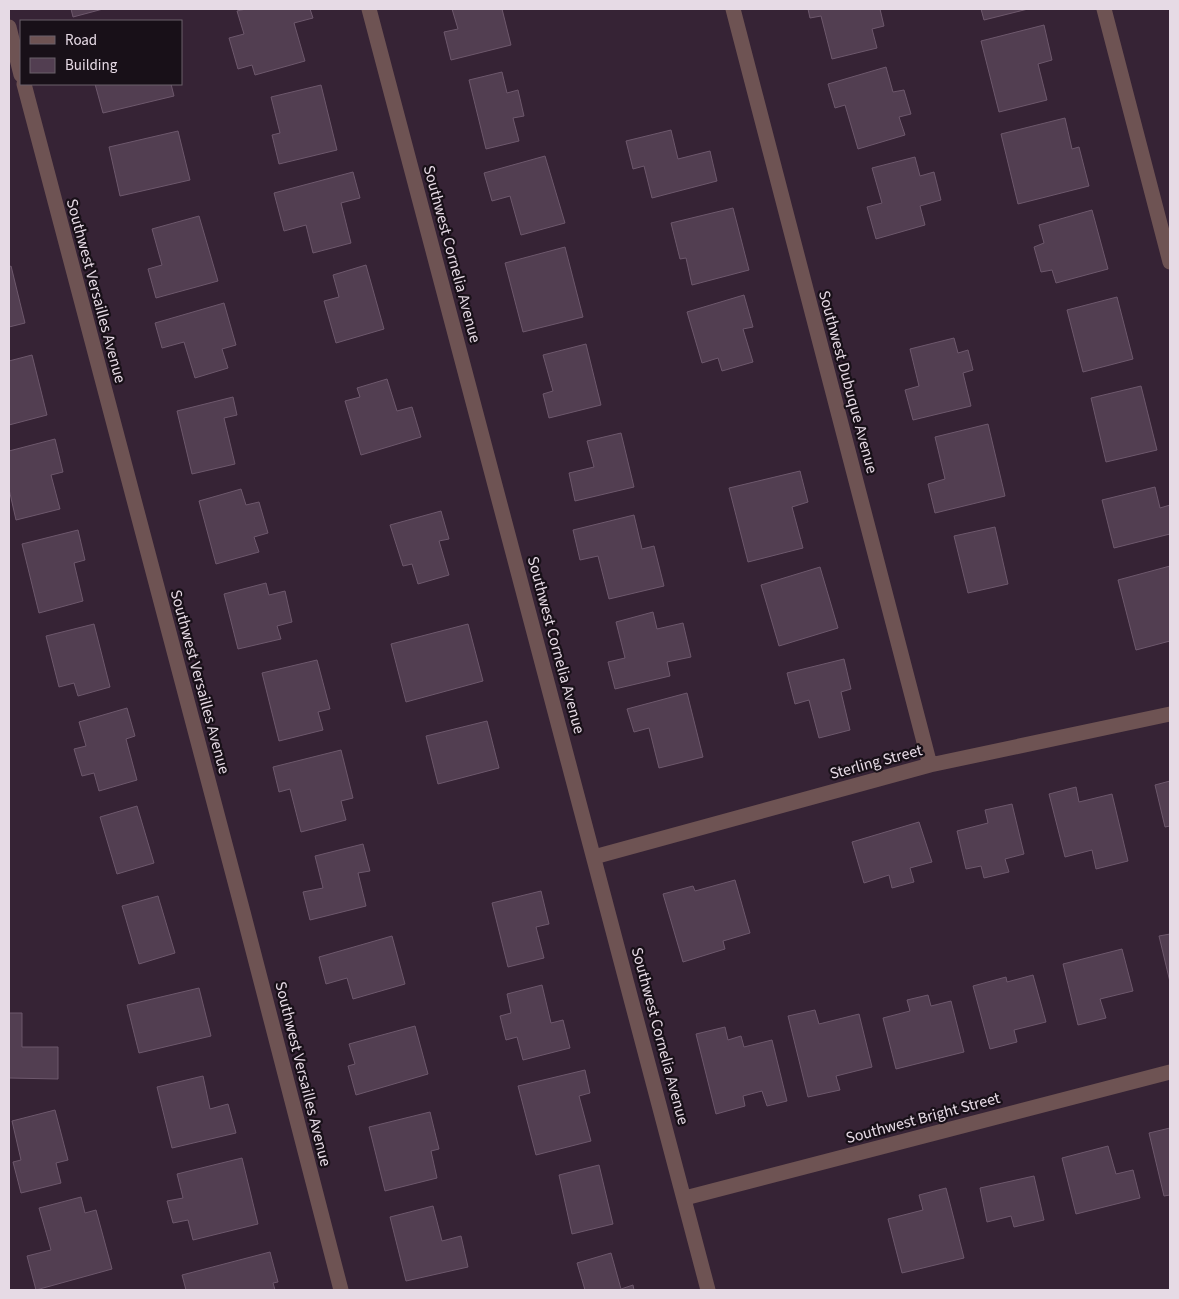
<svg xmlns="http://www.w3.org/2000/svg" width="1179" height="1299" viewBox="0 0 1179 1299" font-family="'Source Sans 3',sans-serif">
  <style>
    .building { fill: #523e51; stroke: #6d586c }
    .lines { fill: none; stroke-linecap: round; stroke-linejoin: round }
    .street { stroke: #6e5353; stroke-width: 15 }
    .labels { text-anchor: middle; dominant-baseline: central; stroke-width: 4.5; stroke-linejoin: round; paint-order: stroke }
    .street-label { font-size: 16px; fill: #e6dae5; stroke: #181018 }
  </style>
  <rect width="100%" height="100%" fill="#362335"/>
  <!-- building -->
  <path class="building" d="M71,9H103L73,17Z
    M246,9H310L313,18L294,23L305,61L255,75L252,65L238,69L229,38L244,34L237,11Z
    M452,9H502L511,45L451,60L444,32L458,29Z
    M808,9H880L884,26L872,29L877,48L832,59L821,16L810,18Z
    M981,9H1028L984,20Z
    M1044,25L1052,60L1038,64L1047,100L999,112L981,41Z
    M886,67L893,92L904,90L911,114L899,117L905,135L858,149L845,105L835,108L828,84Z
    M502,72L507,93L518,90L524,116L513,118L519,141L486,149L469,80Z
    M95,84H171L174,96L103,113Z
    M321,85L337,150L279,164L272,135L280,133L271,97Z
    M1065,118L1072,149L1079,147L1089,186L1018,204L1001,134Z
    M671,130L678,159L710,151L717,181L652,198L644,166L633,169L626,141Z
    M178,131L190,180L120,196L109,147Z
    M545,156L565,223L521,235L510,196L492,201L484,173Z
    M915,157L920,176L934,172L941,200L920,206L925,225L876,239L867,207L882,203L872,168Z
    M353,172L360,198L341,203L351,243L313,253L306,225L284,231L274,193Z
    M733,208L749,270L692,285L686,258L680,259L671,223Z
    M1092,210L1108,269L1056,283L1052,270L1041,272L1034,247L1044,243L1039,225Z
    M199,216L218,281L156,298L148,269L162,265L152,229Z
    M565,247L583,317L523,332L505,263Z
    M366,265L384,329L336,343L324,301L339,297L333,275Z
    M11,266L25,323L9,327V267Z
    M744,295L753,327L743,329L753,362L722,371L718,358L702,363L687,312Z
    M1117,297L1133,359L1083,372L1067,310Z
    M224,303L236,345L222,349L228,368L195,378L184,342L162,348L155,323Z
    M954,338L958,353L968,350L973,370L963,373L971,406L913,420L905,390L919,386L910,349Z
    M586,344L601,405L549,418L543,394L553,391L543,355Z
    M32,355L47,415L9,425V361Z
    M387,379L397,411L412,407L421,437L361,455L345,401L360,397L357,388Z
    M1141,386L1157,450L1106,462L1091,398Z
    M233,397L237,415L224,418L235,464L192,474L177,411Z
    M988,424L1005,496L935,513L928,484L945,479L935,437Z
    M621,433L634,487L575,501L569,473L594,467L587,441Z
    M55,439L63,472L51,475L60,509L16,520L9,489V451Z
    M800,471L808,502L792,507L803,548L748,562L729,488Z
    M1155,487L1160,508L1170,505V534L1114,548L1102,500Z
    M241,489L246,505L259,502L268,533L254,537L259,552L216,564L199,501Z
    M441,511L449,539L439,541L449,575L418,584L412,564L403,566L390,525Z
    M634,515L642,549L654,546L664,586L609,599L598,556L580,560L573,530Z
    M995,527L1008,584L968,593L954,536Z
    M78,530L85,560L74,563L83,601L39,613L22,544Z
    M1170,566V641L1136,650L1118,580Z
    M820,567L838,628L779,646L761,585Z
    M266,583L269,595L285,591L292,622L277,626L281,639L238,649L224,594Z
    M653,612L657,629L683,623L691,657L667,662L670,676L615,689L608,662L625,658L616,622Z
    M94,624L110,687L78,696L74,683L59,687L46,636Z
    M468,624L483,681L406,702L391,644Z
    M844,659L851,689L841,692L850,730L819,738L809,700L795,704L787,673Z
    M317,660L330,709L318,712L323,730L279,741L262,673Z
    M687,693L703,757L659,768L649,728L634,732L627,709Z
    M127,708L135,736L126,739L137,780L99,791L94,773L82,776L74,749L86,746L79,722Z
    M487,721L499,768L438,784L426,736Z
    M341,750L353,798L341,801L346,820L301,832L290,789L279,792L273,767Z
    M1170,781V826L1165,827L1155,785Z
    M1076,787L1079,802L1112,794L1128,861L1096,869L1092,850L1065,857L1049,794Z
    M1012,804L1024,854L1005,859L1009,872L984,878L981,866L966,869L957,831L988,823L985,810Z
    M137,806L154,863L117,874L100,817Z
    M919,822L932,862L910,868L914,882L892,888L889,875L864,883L852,842Z
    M363,844L370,871L358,873L366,906L310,920L303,892L323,888L315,856Z
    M735,880L750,933L723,941L725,949L683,962L663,894L693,886L695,891Z
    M541,891L549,924L536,927L544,958L508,967L492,903Z
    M158,896L175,953L139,964L122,906Z
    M1170,934V982L1159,936Z
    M392,936L405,984L353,999L347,978L326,984L319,957Z
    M1122,949L1133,991L1100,999L1106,1018L1078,1025L1063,964Z
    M1033,975L1046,1022L1014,1030L1017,1042L990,1049L973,986L1006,977L1007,982Z
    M542,985L551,1023L563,1020L570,1048L523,1060L517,1037L506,1040L500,1016L511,1013L507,994Z
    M199,988L211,1036L139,1053L127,1005Z
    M928,995L931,1006L951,1001L964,1052L896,1069L883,1018L910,1011L907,1000Z
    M815,1010L819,1024L859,1014L872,1067L836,1076L840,1090L808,1097L788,1016Z
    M9,1013H22V1047H58V1079L9,1078Z
    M415,1026L428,1074L356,1095L348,1066L355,1064L349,1044Z
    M725,1027L728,1040L741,1036L744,1047L772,1040L787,1101L767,1106L762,1091L743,1096L745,1106L716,1114L696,1034Z
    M585,1070L590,1093L579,1096L591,1141L536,1155L518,1086Z
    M203,1076L210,1109L228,1104L236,1133L172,1148L157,1087Z
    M55,1110L68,1160L56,1163L61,1183L21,1193L13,1162L21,1160L12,1121Z
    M430,1112L439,1149L431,1151L437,1178L385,1191L369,1127Z
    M1170,1128V1195L1164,1196L1149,1133Z
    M1108,1146L1116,1174L1133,1170L1140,1198L1076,1214L1062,1158Z
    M242,1158L258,1224L193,1240L188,1220L173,1223L167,1201L183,1198L177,1174Z
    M599,1165L613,1224L572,1234L559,1175Z
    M1034,1176L1044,1220L1014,1227L1011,1216L987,1222L980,1188Z
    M946,1188L964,1258L902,1273L888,1219L923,1210L919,1195Z
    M81,1197L85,1213L96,1210L112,1269L36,1290L27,1256L51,1250L39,1208Z
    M433,1206L442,1241L461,1236L468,1267L406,1281L390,1217Z
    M270,1252L278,1282L273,1283L275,1290H186L182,1275Z
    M611,1253L621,1289L633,1285L634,1290H585L577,1263Z"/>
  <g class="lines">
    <!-- street -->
    <path class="street" d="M369,9L708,1290
      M733,9L930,765
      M1104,9L1170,262
      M9,27L21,75
      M24,84L243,912L341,1290
      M594,857L930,765L1170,714
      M685,1198L1170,1072"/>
  </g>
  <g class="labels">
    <!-- street labels -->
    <g class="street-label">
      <text transform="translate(452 254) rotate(75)">Southwest Cornelia Avenue</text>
      <text transform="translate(96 291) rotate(75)">Southwest Versailles Avenue</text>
      <text transform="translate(848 382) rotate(75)">Southwest Dubuque Avenue</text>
      <text transform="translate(556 645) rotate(75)">Southwest Cornelia Avenue</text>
      <text transform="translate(200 682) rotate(75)">Southwest Versailles Avenue</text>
      <text transform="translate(876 762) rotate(-15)">Sterling Street</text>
      <text transform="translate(660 1036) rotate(75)">Southwest Cornelia Avenue</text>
      <text transform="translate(303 1074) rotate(76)">Southwest Versailles Avenue</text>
      <text transform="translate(923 1118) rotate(-15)">Southwest Bright Street</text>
    </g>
  </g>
  <!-- border -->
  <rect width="1179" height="1299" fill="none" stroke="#e6dae5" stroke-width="20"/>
  <!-- legend -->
  <rect x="20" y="20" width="162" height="65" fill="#181018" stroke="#6a616a"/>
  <rect x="30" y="36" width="25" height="8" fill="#6e5353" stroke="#6a616a"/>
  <text x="65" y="45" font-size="15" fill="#e6dae5">Road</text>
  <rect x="30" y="58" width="25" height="15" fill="#523e51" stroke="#6a616a"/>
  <text x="65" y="70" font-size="15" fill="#e6dae5">Building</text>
</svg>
